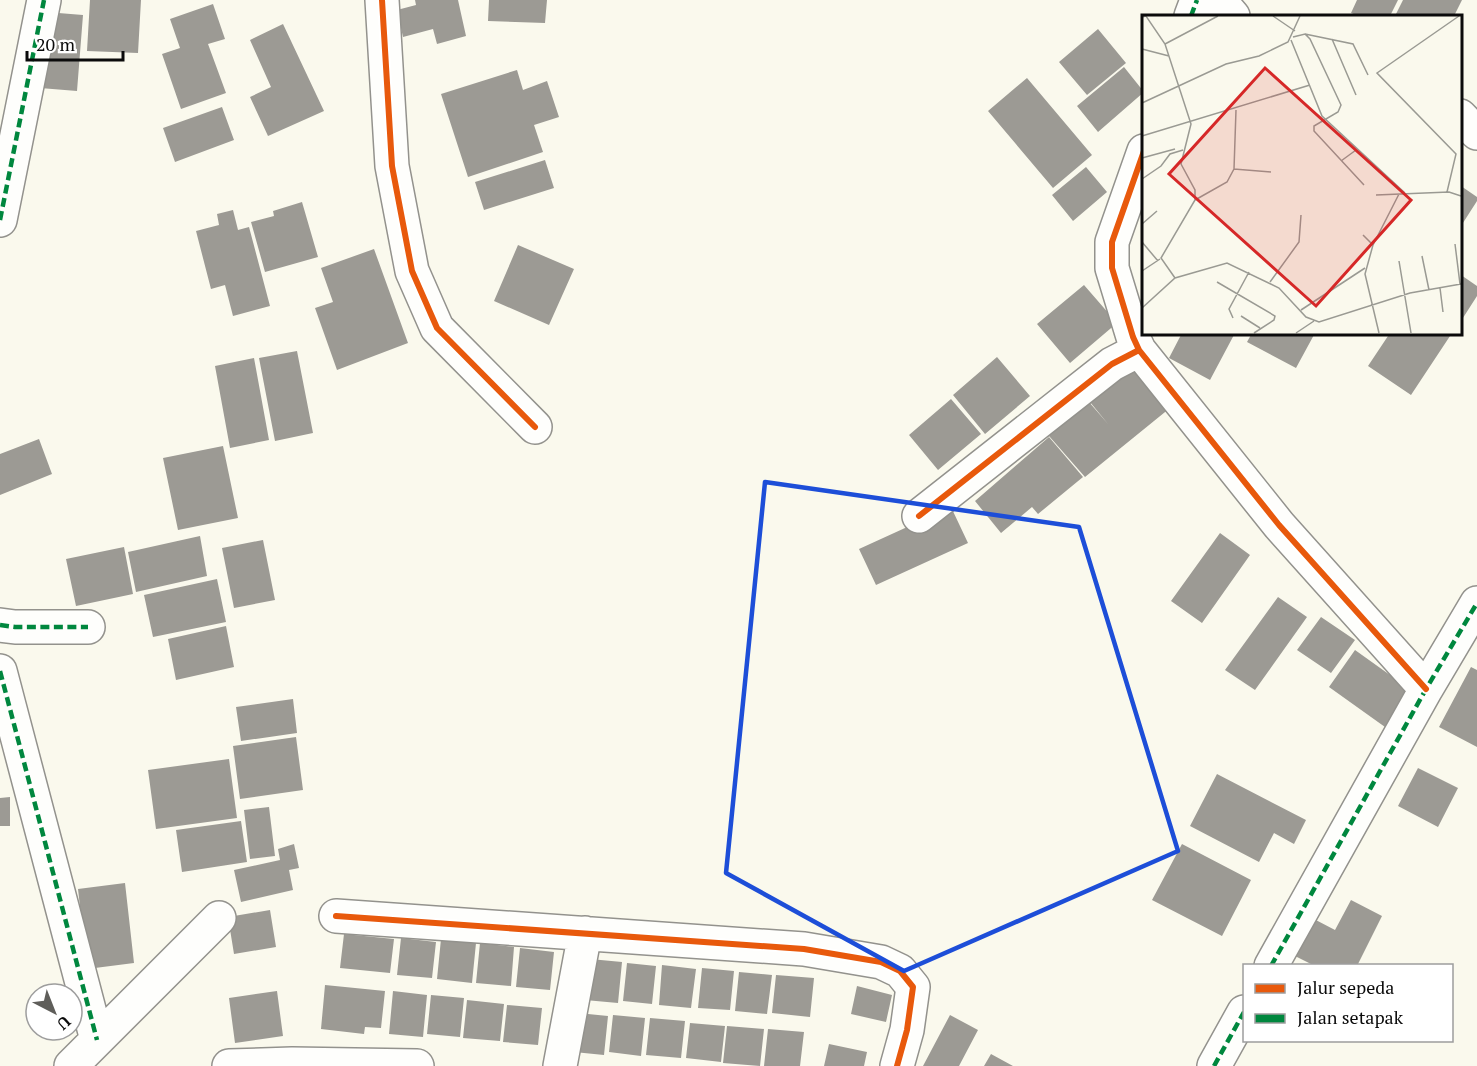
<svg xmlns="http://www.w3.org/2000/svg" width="1477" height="1066" viewBox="0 0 1477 1066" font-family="'PT Serif',serif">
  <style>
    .building { fill: #9c9a94 }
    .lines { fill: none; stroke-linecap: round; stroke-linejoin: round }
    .minor-casing { stroke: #93928d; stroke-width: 36 }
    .minor { stroke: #fefefc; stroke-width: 33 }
    .quiet { stroke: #00873e; stroke-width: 4.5; stroke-dasharray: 9 4.5; stroke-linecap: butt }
    .cycleway-casing { stroke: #fff; stroke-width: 10 }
    .cycleway { stroke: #e8590c; stroke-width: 6 }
    .marked { fill: none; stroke: #1d4ed8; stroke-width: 4.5; stroke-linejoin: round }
    .inset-road { fill: none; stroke: #9a9a93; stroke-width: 1.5 }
    .view { fill: #d62828; fill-opacity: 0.15; stroke: #d62828; stroke-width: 3 }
    .inset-edge { fill: none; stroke: #0b0b0b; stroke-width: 3 }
  </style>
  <rect width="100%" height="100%" fill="#faf9ed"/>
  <!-- building -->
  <path class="building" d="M90,0H141L138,53L87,51Z
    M415,0H458L466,36L437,44L433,29L403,37L397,10L416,5Z
    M489,0H547L545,23L488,21Z
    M1357,0H1398L1390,16H1359L1351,13Z
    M1403,0H1462L1454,16H1395Z
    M213,4L225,39L208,44L226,93L181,109L162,54L180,48L170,19Z
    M46,12L83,15L77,91L40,88Z
    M283,24L324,111L268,136L250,97L271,87L250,40Z
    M1098,29L1126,63L1087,95L1059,62Z
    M1124,67L1144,92L1098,132L1077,106Z
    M517,70L523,90L547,81L559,117L534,125L543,152L468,177L441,94Z
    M1027,78L1092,155L1053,188L988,111Z
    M222,107L234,140L175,162L163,128Z
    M545,160L554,188L484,210L475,182Z
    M1086,167L1107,192L1073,221L1052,195Z
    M1461,186L1477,197V201L1461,226Z
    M302,202L318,257L265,272L251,222L274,216L273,211Z
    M233,210L238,230L249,227L270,306L233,316L225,285L211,289L196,231L219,225L217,214Z
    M518,245L574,269L549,325L494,301Z
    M374,249L408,343L337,370L315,308L333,302L321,268Z
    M1461,275L1477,286V296L1461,321Z
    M1084,285L1117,323L1070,363L1037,324Z
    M1182,333H1235L1210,380L1169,358Z
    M1252,333H1315L1296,368L1247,342Z
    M1390,333H1452L1411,395L1368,366Z
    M297,351L313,433L275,441L259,358Z
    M997,357L1030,396L985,434L953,395Z
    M254,358L269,440L230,448L215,366Z
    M1133,365L1170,408L1085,477L1049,436L1089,402L1108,424L1090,402Z
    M951,399L981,434L938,470L909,435Z
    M1049,437L1083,477L1038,514L1032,507L1001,533L975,501Z
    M39,439L52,474L0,495V454Z
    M223,446L238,518L178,530L163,458Z
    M951,507L968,543L876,585L859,549Z
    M1220,533L1250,555L1202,623L1171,601Z
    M200,536L207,576L136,592L128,552Z
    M263,540L275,600L234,608L222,548Z
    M124,547L133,594L76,606L66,559Z
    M217,579L226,622L153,637L144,595Z
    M1278,597L1307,617L1255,690L1225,670Z
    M1321,617L1355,640L1331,673L1297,650Z
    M226,626L234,667L176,680L168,639Z
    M1355,650L1411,690L1385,727L1329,687Z
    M1471,667L1477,670V747L1439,727Z
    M293,699L297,733L241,741L236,707Z
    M296,737L303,790L240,799L233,746Z
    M229,759L237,818L156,829L148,770Z
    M1418,768L1458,788L1438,827L1398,806Z
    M1217,774L1306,820L1294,844L1274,833L1259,862L1190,826Z
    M10,797V826H0V798Z
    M269,807L275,856L250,859L244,810Z
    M241,821L247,862L182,872L176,830Z
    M294,844L299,868L289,870L293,890L241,902L234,870L280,860L278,849Z
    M1182,844L1251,880L1222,936L1152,900Z
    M125,883L134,963L87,969L78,889Z
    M1351,900L1382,916L1357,966H1315L1293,955L1312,918L1335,930Z
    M270,910L276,947L234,954L228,917Z
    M344,934L394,939L390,973L340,968Z
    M401,938L436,942L432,978L397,975Z
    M441,939L476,943L472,983L437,979Z
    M480,943L514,947L511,986L476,983Z
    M520,948L554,952L550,990L516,987Z
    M590,959L622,962L618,1003L585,1000Z
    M627,963L656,966L652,1004L623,1001Z
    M662,965L696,969L691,1008L659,1005Z
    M702,968L734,971L730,1010L698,1008Z
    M739,972L772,975L767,1014L735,1011Z
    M776,975L814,978L810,1017L772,1013Z
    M325,985L385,991L381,1028L365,1027L364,1034L321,1029Z
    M857,986L892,995L886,1022L851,1014Z
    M277,991L283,1036L235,1043L229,998Z
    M393,991L427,995L423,1037L389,1034Z
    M431,995L464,998L460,1037L427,1034Z
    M467,1000L504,1004L500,1041L463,1038Z
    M507,1005L542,1008L538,1045L503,1042Z
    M578,1013L608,1016L604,1055L574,1052Z
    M613,1015L645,1018L641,1056L609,1052Z
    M950,1015L978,1030L959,1066H923Z
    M650,1018L685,1021L681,1058L646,1055Z
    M690,1023L725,1026L721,1062L686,1058Z
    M727,1026L764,1029L760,1066L723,1063Z
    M768,1029L804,1032L800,1066H764Z
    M829,1044L867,1052L864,1066H824Z
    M991,1054L1013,1066H984Z"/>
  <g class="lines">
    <defs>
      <path id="minor" d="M382,0L392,166L412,271L437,328L535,427
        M1219,0L1233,16
        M1191,16L1197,0
        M1460,116L1477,133
        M0,220L44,0
        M1139,350L1279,525L1426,689
        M919,516L1112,364L1139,350L1133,337L1112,268V242L1144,151
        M0,625L15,627H88
        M0,671L97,1040
        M336,916L804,949L881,962L900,971L913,987L907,1030L897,1066
        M1271,966L1426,689L1477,603
        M71,1066L219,918
        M229,1066L292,1064L417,1066
        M560,1066L585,933
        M1214,1066L1244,1012"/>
    </defs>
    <!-- minor casing -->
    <use href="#minor" class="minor-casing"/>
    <!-- minor -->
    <use href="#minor" class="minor"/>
    <!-- quiet -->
    <path class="quiet" d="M1191,16L1197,0
      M0,220L44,0
      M0,625L15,627H88
      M0,671L97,1040
      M1271,966L1426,689L1477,603
      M1214,1066L1244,1012"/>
    <defs>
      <path id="cycleway" d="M382,0L392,166L412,271L437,328L535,427
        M1139,350L1279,525L1426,689
        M919,516L1112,364L1139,350L1133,337L1112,268V242L1144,151
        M336,916L804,949L881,962L900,971L913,987L907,1030L897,1066"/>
    </defs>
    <!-- cycleway casing -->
    <use href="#cycleway" class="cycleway-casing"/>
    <!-- cycleway -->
    <use href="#cycleway" class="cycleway"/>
  </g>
  <!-- marked area -->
  <path class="marked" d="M765,482L1079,527L1178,851L904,971L726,873Z"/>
  <!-- overview -->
  <g transform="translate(1142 15)">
    <rect width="320" height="320" fill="#faf9ed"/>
    <path class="inset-road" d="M131,1L153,16M0,2L4,1L23,29L49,109L39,149L53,175V185L19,243L33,263M163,19L211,29L226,60M151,22L163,19L168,24L199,90L196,97L172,111V116L222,170M190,24L214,80M149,25L180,101L263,178M23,29L76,1M0,34L27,41M0,88L84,49L117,41L146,27L158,1M0,121L168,70M0,143L33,134M199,146L214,135M92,154L94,95M0,164L19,151L28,139L41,135M305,177L314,139L235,58L317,1M234,180L307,177L319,181M53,185L85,167L92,154L129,157M0,209L15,196M221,220L231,230L223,259L237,318M0,227L16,246M313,229L318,269M231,230L257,179M280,241L287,275M257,246L269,318M0,256L18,244M75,267L133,301L132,305L112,318M128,267L157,227L159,200M298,273L301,297M0,293L33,263L85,248L137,273L164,302L177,307L268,278L319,269M159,295L223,253M99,301L118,313M91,303L87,294L107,257M154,318L172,306"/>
    <path class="view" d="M123,53L269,185L174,291L27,159Z"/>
    <rect width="320" height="320" class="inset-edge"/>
  </g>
  <!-- legend -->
  <rect x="1243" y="964" width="210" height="78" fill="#ffffff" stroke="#9d9d9d" stroke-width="1.5"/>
  <rect x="1255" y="984" width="30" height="9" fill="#e8590c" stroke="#9d9d9d" stroke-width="1.5"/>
  <text x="1297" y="994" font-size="18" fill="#0b0b0b">Jalur sepeda</text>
  <rect x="1255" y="1014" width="30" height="9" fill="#00873e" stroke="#9d9d9d" stroke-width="1.5"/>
  <text x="1297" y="1024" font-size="18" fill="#0b0b0b">Jalan setapak</text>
  <!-- north arrow -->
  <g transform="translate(54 1012) rotate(138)"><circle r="28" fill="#ffffff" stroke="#9d9d9d" stroke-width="1.5"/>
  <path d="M0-4.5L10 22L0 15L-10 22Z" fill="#5f5e5a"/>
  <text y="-9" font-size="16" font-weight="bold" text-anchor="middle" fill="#0b0b0b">U</text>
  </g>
  <!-- scale -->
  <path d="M27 51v9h96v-9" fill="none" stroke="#0b0b0b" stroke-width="3"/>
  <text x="36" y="51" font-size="18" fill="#0b0b0b" stroke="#ffffff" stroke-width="4.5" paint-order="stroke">20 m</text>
</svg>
